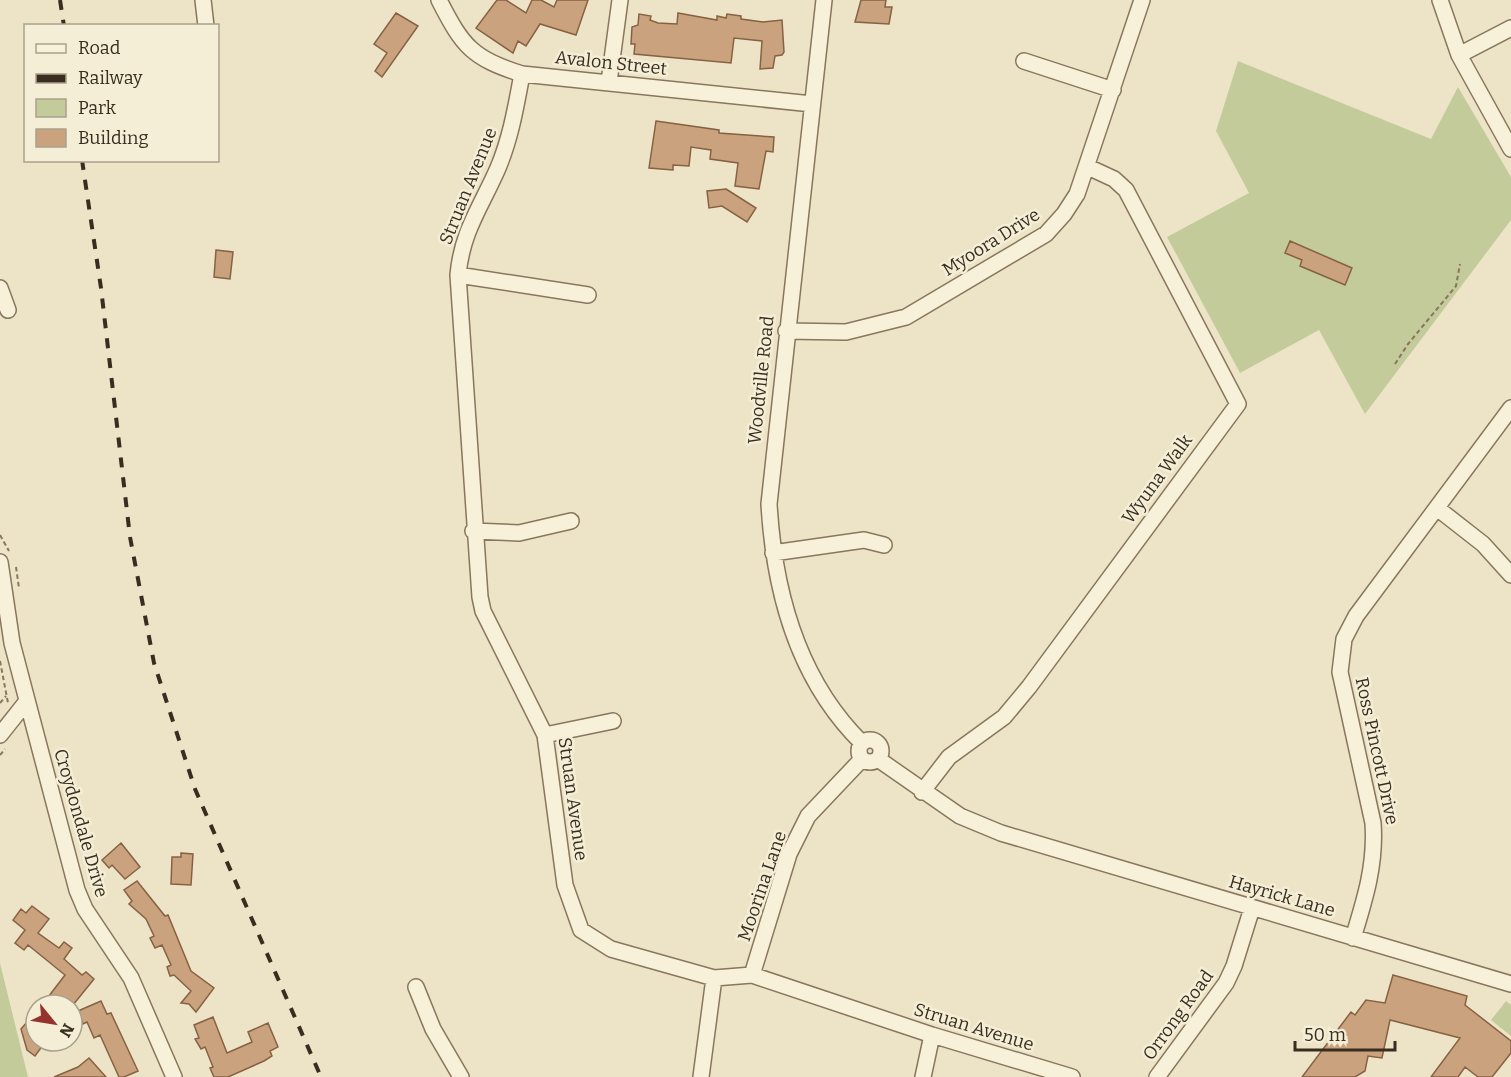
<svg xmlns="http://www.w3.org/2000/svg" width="1511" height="1077" viewBox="0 0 1511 1077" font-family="Bitter,serif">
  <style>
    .green { fill: #c3cb9b }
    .building { fill: #caa27e; stroke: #866243; stroke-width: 1.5 }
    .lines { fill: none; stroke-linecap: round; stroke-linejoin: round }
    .minor-casing { stroke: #88765d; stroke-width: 18 }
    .path { stroke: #88765d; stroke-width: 2; stroke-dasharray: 4.5 3; stroke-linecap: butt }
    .minor { stroke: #f8f1da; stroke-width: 15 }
    .rail { stroke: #392d20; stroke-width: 4; stroke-dasharray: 10 10; stroke-linecap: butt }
    .labels { text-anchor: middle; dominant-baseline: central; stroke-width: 5; stroke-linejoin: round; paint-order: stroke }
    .street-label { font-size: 18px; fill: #392d20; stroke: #f5eed6 }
  </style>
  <rect width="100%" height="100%" fill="#ede4c7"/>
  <!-- green -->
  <path class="green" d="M1238,61L1431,139L1458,87L1511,177V220L1365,414L1319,330L1240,373L1167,237L1249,193L1216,131Z
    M0,963L28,1077H0Z
    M1506,1001L1511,1005V1036L1491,1020Z"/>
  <!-- building -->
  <path class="building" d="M497,0H506L526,13L532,0H541L554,7L557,0H588L576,35L540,24L526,46L518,41L513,53L476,28Z
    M861,0H886L885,7H892L889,24L855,22Z
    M396,13L418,26L382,77L375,71L387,53L374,44Z
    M678,13L717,20V16L726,18L727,14L741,16V19L763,22L782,20L784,52L782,55L775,56L773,68L760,69L762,41L734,38L731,63L634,54L635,44H631L632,27L638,25L639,14L651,16L650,20L658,23L677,24Z
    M656,121L719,130V133L774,137L773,152L766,151L759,189L735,186L738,163L710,159L711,150L691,147L689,166L673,165V170L649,168Z
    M726,189L756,208L747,222L722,206L709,208L707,191Z
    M1290,241L1352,268L1345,285L1300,266L1302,260L1285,253Z
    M216,250L233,252L230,279L214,277Z
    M121,843L140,867L125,879L112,865L109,868L102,860Z
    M181,853L193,854L191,885L171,884L172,857H181Z
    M137,881L165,916L168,915L191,971L214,988L196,1012L189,1004L181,1003L191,991L174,975L170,976L167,967L171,965L162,945L155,948L150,938L154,936L146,919L129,904L132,901L124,890Z
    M32,906L49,919L38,933L59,948L64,942L72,948L64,959L82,975L86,972L94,979L73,1005H42L65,975L28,945L24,950L15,943L25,930L13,920L21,909L26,913Z
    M1393,975L1467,996L1465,1005L1511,1041V1053L1492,1077H1478L1465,1067L1458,1077H1431L1460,1038L1390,1020L1382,1058L1368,1056L1365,1071L1355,1077H1302L1351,1012L1355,1015L1366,1000L1385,1003Z
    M101,1001L107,1014L111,1013L138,1071L124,1077H119L100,1035L94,1038L87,1022L83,1024L78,1011Z
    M36,1012V1041H46L35,1056L27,1050L21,1029Z
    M213,1017L227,1053L252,1042L248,1032L268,1023L278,1047L270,1051L272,1056L264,1061L228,1077H214L210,1068L213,1067L205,1047L201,1049L195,1039L199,1038L194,1025Z
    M89,1058L106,1077H54L78,1067Z"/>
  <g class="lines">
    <defs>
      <path id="minor" d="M203,0L206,26
        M439,0C463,47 472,58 522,74L812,104
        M824,0L769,504C774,590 798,680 862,743
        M1440,0L1459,55L1511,149
        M1459,55L1511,28
        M1024,61L1113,90
        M522,74C516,106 511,137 498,168C481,207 462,231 458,275L480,597L483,611L545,735L565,885L581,930L611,949L714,978L752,975L932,1035L1072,1077
        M609,82L620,0
        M458,275L588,295
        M0,288L8,310
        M786,331L846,332L906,317L1046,234L1064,214L1077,194L1142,0
        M1437,508L1483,544L1511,575
        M473,531L519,533L571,521
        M773,553L864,540L884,545
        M0,562L12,643L77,890L85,909L131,978L174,1077
        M0,735L27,701
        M545,735L613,721
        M859 751a11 11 0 1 1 22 0a11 11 0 1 1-22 0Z
        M878,759L960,816L1001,833L1511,984
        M922,792L949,757L1004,717L1029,687L1238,404L1126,190L1114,179L1088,167
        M1353,938C1365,899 1376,864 1373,823L1340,672L1344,639L1356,616L1511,408
        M752,975L789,854L808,816L862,759
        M416,987L433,1029L461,1077
        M701,1077L714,978
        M923,1077L932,1035
        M1157,1077L1226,983L1234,966L1252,908"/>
    </defs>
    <!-- minor casing -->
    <use href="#minor" class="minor-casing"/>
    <!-- path -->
    <path class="path" d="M1395,364L1408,344L1456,286L1460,264
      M0,535L9,551
      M16,567L19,588
      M0,661L8,703
      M0,703L6,696
      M0,755L5,749"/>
    <!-- minor -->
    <use href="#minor" class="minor"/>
    <!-- rail -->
    <path class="rail" d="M60,0L64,26
      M82,160L101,288L130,537L154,663L195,789L321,1077"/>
  </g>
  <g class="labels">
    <!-- street labels -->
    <g class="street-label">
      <text transform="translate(611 63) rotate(6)">Avalon Street</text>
      <text transform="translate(468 186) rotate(-68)">Struan Avenue</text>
      <text transform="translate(991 242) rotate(-32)">Myoora Drive</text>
      <text transform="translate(761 380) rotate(-84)">Woodville Road</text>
      <text transform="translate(1157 479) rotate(-54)">Wyuna Walk</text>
      <text transform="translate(1377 751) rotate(78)">Ross Pincott Drive</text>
      <text transform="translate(573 799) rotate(82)">Struan Avenue</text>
      <text transform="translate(81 823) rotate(74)">Croydondale Drive</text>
      <text transform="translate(762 886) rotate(-71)">Moorina Lane</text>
      <text transform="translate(1282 896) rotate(16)">Hayrick Lane</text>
      <text transform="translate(1178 1015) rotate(-54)">Orrong Road</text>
      <text transform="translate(974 1027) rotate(17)">Struan Avenue</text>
    </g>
  </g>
  <!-- legend -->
  <rect x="24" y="24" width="195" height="138" fill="#f5eed6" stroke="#aaa18d" stroke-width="1.5"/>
  <rect x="36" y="44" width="30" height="9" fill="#f8f1da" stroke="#aaa18d" stroke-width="1.5"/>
  <text x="78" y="54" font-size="18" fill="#392d20">Road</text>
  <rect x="36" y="74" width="30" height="9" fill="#392d20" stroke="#aaa18d" stroke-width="1.5"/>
  <text x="78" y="84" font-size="18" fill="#392d20">Railway</text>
  <rect x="36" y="99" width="30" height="18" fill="#c3cb9b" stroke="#aaa18d" stroke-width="1.5"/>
  <text x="78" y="114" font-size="18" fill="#392d20">Park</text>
  <rect x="36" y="129" width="30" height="18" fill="#caa27e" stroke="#aaa18d" stroke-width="1.5"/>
  <text x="78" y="144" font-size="18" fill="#392d20">Building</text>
  <!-- north arrow -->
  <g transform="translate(54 1023) rotate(120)"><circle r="28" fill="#f5eed6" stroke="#aaa18d" stroke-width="1.5"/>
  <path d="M0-4.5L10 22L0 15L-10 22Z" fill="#95342f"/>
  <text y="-9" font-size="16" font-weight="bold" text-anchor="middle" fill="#392d20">N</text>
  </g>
  <!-- scale -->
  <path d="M1295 1041v9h100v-9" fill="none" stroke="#392d20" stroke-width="3"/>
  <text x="1304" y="1041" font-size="18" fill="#392d20" stroke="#f5eed6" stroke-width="4.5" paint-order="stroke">50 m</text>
</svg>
